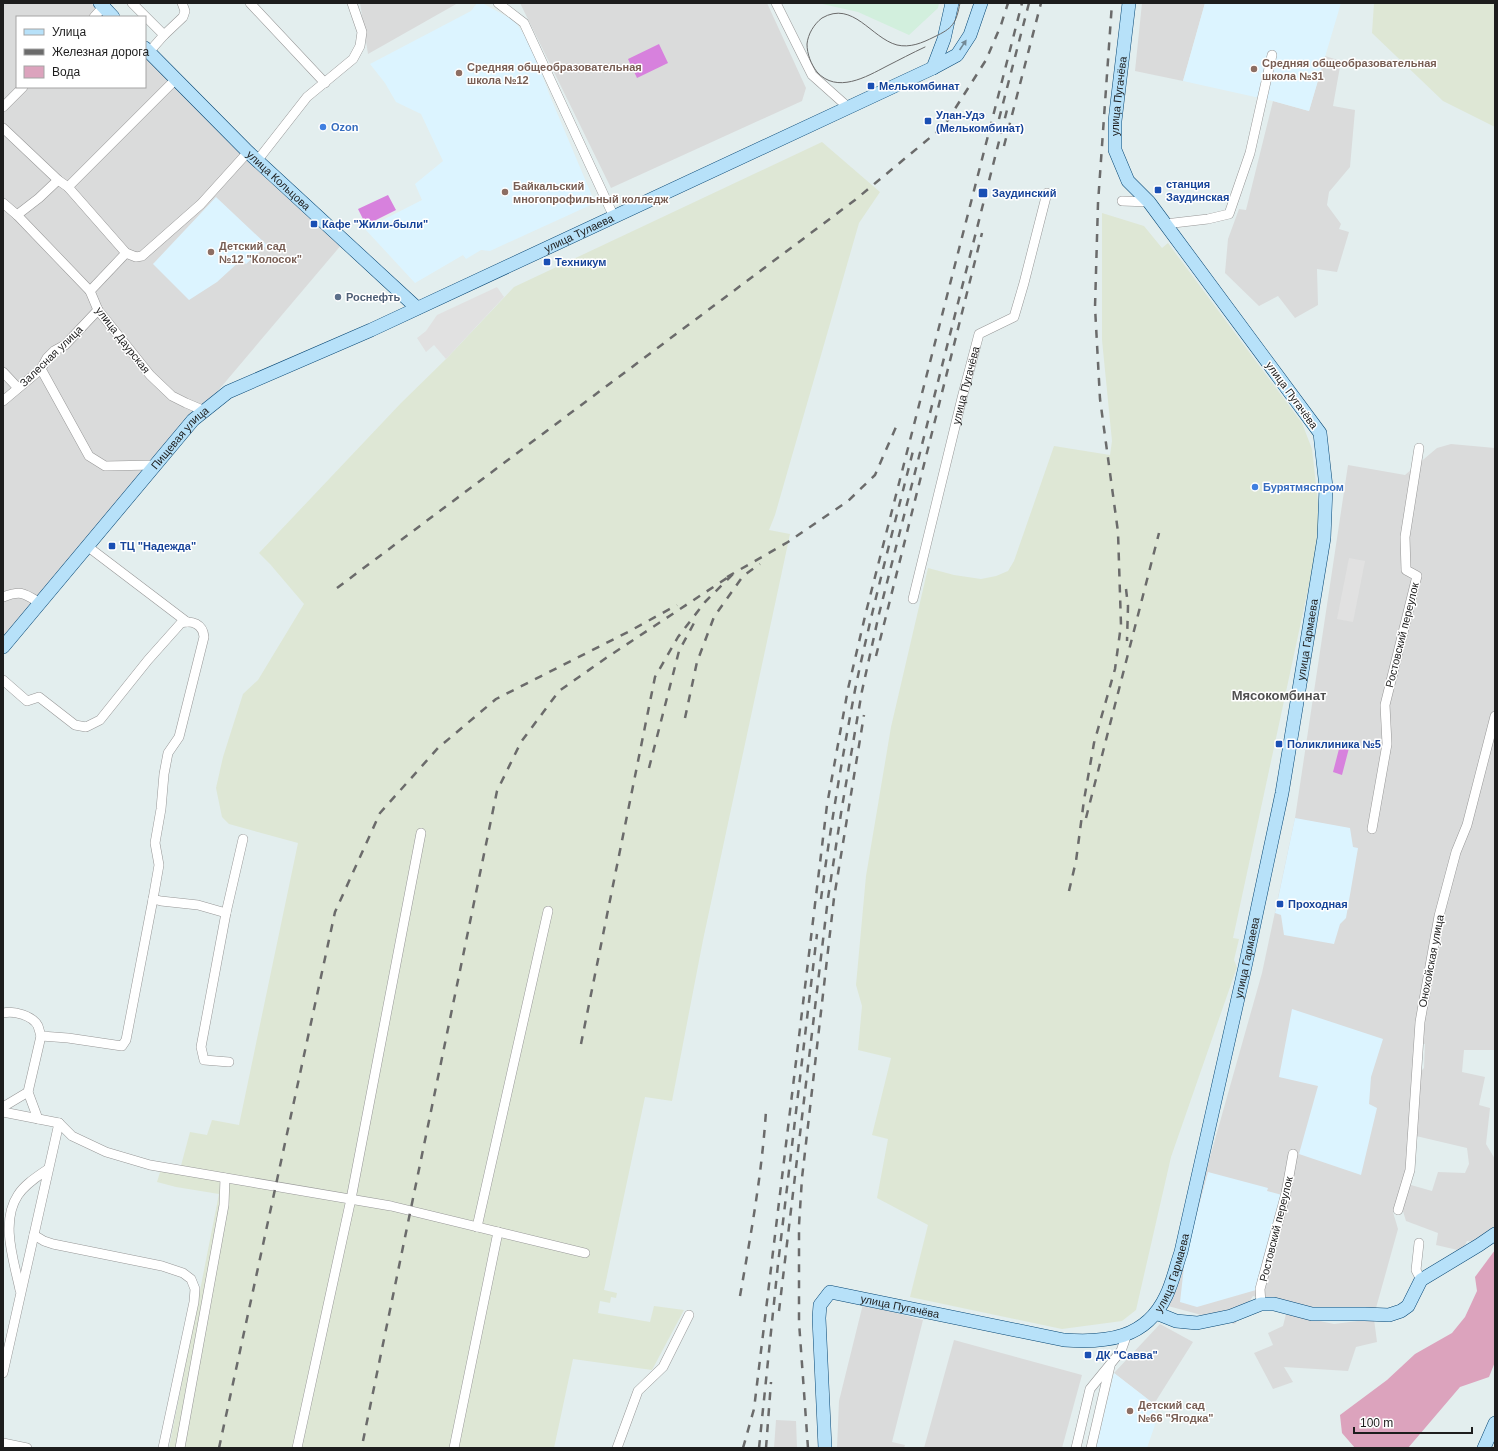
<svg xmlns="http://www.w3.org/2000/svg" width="1498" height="1451" viewBox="0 0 1498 1451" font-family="Helvetica,sans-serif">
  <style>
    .residential { fill: #dadbdb }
    .commercial { fill: #d2efdd }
    .industrial { fill: #dee7d5 }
    .education { fill: #dcf4ff }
    .pitch { fill: #d781dd }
    .parking { fill: #e1e1e1 }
    .water { fill: #dca3bd }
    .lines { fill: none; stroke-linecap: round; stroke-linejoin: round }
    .street-casing { stroke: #979797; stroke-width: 10 }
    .secondary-casing { stroke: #054573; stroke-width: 14 }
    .street { stroke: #fff; stroke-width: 9 }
    .secondary { stroke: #b7e1f9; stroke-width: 13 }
    .tram { stroke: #6b6b6b; stroke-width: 1 }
    .rail { stroke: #6b6b6b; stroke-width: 2.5; stroke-dasharray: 8 8; stroke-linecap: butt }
    .oneway { fill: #728996 }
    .education-dot { fill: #8d6e63; stroke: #fff; stroke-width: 1.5 }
    .transit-dot { fill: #1a4fb4; stroke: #fff; stroke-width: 1.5 }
    .shop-dot { fill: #3f7fe0; stroke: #fff; stroke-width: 1.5 }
    .service-dot { fill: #5c6f8a; stroke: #fff; stroke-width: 1.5 }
    .labels { text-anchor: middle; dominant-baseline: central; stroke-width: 3; stroke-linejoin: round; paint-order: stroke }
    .education-label { font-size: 11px; font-weight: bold; fill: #785e54; stroke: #fff; text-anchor: start }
    .transit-label { font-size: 11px; font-weight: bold; fill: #164399; stroke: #fff; text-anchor: start }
    .street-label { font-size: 11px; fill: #1d1d1d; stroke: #fff }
    .shop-label { font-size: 11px; font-weight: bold; fill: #366cbe; stroke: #fff; text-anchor: start }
    .service-label { font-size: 11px; font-weight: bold; fill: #4e5e75; stroke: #fff; text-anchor: start }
    .quarter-label { font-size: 13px; font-weight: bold; fill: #505050; stroke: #fff }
  </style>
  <rect width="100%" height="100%" fill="#e3eeee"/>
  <!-- residential -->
  <path class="residential" d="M3,3H91L106,17H17V87H145V55L342,244L3,645Z
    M360,3H458L368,54Z
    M520,3H767L806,88L802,101L611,188Z
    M1142,3H1205L1183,81L1135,71Z
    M1325,56L1341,61L1333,106L1355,110L1350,167L1329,192L1327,205L1341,224L1339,229L1349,232L1337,272L1317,269L1318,305L1295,318L1278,296L1259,306L1225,273L1228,239L1239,209L1246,210L1273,101L1309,111Z
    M1451,444L1495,448V1050H1464L1462,1072L1485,1077L1479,1105L1490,1108L1486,1144L1495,1159V1229L1476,1242L1467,1241L1462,1251L1436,1245L1438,1233L1406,1221L1402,1208L1411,1185L1432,1191L1438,1172L1465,1173L1469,1164L1467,1148L1416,1136L1419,1073L1424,1068L1425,1044L1415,1043L1407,1169L1393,1212L1398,1229L1376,1308L1312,1311L1253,1296L1235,1324L1168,1306L1262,973L1295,818L1348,465L1405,475L1437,448Z
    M863,1304L923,1320L892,1442L905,1445L904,1448H837L839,1401Z
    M1286,1314L1334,1324L1374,1319L1377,1342L1356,1347L1348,1371L1284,1367L1293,1382L1273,1389L1254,1353L1273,1345L1268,1333L1283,1326Z
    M1160,1324L1193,1342L1154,1404L1114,1373Z
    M954,1340L1082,1375L1062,1448H924Z
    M776,1420L796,1421L797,1448H774Z"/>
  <!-- commercial -->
  <path class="commercial" d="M818,3H939L938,8L909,35L858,12Z"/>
  <!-- industrial -->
  <path class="industrial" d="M1374,3H1495V127L1443,101L1372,33Z
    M822,142L880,192L859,223L775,515L769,530L790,534L703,940L672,1101L645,1097L604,1290L617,1293L616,1298L611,1297L610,1303L600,1301L598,1313L650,1322L654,1306L684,1310L652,1370L573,1359L554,1448H169L219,1194L176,1187L157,1182L161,1169L179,1173L190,1132L207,1135L212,1120L239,1125L298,843L229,824L222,817L216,788L223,757L243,694L258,680L304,604L270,564L259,553L401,403L446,359L514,287Z
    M1102,213L1144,226L1162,248L1168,243L1302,423L1312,449L1321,529L1233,938L1239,939L1234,960L1237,967L1171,1157L1136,1310L1122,1321L1062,1329L910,1297L928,1225L877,1198L888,1139L872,1135L891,1058L858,1050L862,1006L856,985L866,876L891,727L928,568L954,575L981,579L996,576L1008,571L1014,561L1054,446L1110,455L1112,441L1102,340Z"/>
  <!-- education -->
  <path class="education" d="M477,3H482L515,21L531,45L550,96L595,203L490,251L481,250L466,259L463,255L415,283L365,229L422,200L415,184L443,161L421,114L396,102L385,83L370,64L471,11Z
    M1205,3H1341L1309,111L1273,101L1183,81Z
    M216,197L267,245L246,264L241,260L217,282L189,300L153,264Z
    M1295,818L1350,828L1353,847L1358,848L1346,918L1340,924L1334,944L1284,935L1281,915L1275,913Z
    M1292,1009L1383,1039L1371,1077L1369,1104L1377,1108L1361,1175L1299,1154L1318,1086L1279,1077Z
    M1208,1172L1268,1188L1267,1191L1282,1195L1256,1290L1197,1307L1180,1302L1185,1258Z
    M1114,1373L1154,1404L1157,1419L1147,1448H1096Z"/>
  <!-- pitch -->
  <path class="pitch" d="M659,44L668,63L637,78L628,59Z
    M388,195L396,210L366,225L358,209Z
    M1340,745L1349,748L1342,775L1333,772Z"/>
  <!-- parking -->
  <path class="parking" d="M497,287L504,297L446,359L434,345L426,352L417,338L426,331L437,315Z
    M1349,558L1365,561L1353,622L1337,619Z"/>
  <!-- water -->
  <path class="water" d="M1495,1250V1362L1489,1377L1460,1387L1408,1448H1355L1342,1433L1340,1415L1387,1380L1415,1354L1452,1333L1465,1317L1477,1291L1475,1277Z"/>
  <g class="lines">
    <defs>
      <g id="street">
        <path d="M132,3L164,35"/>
        <path d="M250,3L325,83"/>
        <path d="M498,3L524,23L614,217"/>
        <path d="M776,3L812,75L849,108"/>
        <path d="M94,17L103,7"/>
        <path d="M149,52L164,35L183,17L185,11L182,3"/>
        <path d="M3,107L23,87"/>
        <path d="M3,128L58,180L68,187L126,253L136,257L142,256L201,204L248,152"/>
        <path d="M257,161L307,97L353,59L360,46L362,32L352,3"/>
        <path d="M68,187L176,79"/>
        <path d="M1122,201L1149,202"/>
        <path d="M3,203L17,215L90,291L98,310L150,375L172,396L186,403L205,411"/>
        <path d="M17,215L39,198L58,180"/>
        <path d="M1165,224L1208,219L1229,214L1250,153L1272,55"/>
        <path d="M90,291L126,253"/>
        <path d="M41,369L89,456L105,466L155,465"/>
        <path d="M3,372L18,388"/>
        <path d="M3,401L41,369L47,358L54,351L65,345L98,310"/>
        <path d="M87,546L187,622"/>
        <path d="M3,597C21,590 24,593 40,603"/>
        <path id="s1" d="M913,599L962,398L979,334L1014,317L1024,283L1047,193"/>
        <path d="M3,680L27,701L39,697L75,725L86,727L100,720L148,660L181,623C192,620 203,624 204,637L179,737L168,753L164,774L161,809L155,843L159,865L153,899L161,901L198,905L226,913L243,839"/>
        <path d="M1372,829L1387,744L1385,705L1417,576L1406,570L1405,537L1419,448"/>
        <path d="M226,913L201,1047L204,1060L229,1062"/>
        <path d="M3,1013C14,1010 33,1016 38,1026C39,1029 40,1033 41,1036L68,1038L122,1046L126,1040L153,899"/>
        <path d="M3,1107L28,1092"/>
        <path d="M3,1112L59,1123L72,1136L106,1152L150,1165L391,1206L585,1253"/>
        <path d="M38,1119L28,1092L41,1036"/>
        <path d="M1398,1210L1410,1170L1420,1022L1439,916L1456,852L1467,825L1495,716"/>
        <path d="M477,1227L548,911"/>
        <path d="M34,1235L44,1241L53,1244L162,1266L183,1273L191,1279L195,1289L194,1302L163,1448"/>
        <path d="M1419,1243L1416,1270L1421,1280"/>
        <path d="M20,1290C14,1261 0,1222 18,1195C25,1184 38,1176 48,1169"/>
        <path d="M1261,1304L1260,1289L1286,1193L1293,1154"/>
        <path d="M3,1373L59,1123"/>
        <path d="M3,1443L27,1448"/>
        <path d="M180,1448L224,1205L225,1178"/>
        <path d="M297,1448L351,1199L421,833"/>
        <path d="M454,1448L498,1232"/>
        <path d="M617,1448L638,1391L663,1367L689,1315"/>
        <path d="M1076,1448L1090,1389L1121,1351L1127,1334"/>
        <path d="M1091,1448L1110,1366"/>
      </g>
      <g id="secondary">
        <path d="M100,3L113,17"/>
        <path id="s2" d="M145,48L248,152L417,308"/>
        <path d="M933,68L944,39L952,3"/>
        <path id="s3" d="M3,647L193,420L228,392L371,330L933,68L957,55L970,35L981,3"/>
        <path d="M1156,1313L1176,1321L1197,1323L1231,1316L1261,1304H1274L1312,1314H1365L1389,1315L1401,1311L1408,1306L1421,1280L1479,1245L1495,1234"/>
        <path id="s4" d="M825,1448L819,1318L820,1305L830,1292L1064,1340C1106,1343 1146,1339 1166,1296C1173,1282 1176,1266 1181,1252L1245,967L1282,793L1324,538L1326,487L1320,433L1149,202L1128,181L1115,150V121L1129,3"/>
        <path d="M1484,1448L1495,1423"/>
      </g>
    </defs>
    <!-- street casing -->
    <use href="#street" class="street-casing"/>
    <!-- secondary casing -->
    <use href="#secondary" class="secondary-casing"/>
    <!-- street -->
    <use href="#street" class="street"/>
    <!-- secondary -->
    <use href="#secondary" class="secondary"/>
    <!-- tram -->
    <path class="tram" d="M925,47C912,53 899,60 887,66C866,77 837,94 817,72C811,64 807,54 807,44C808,34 814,24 822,18C853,0 871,38 897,45C910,48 922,43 934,37C953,28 956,24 960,3"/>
    <!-- rail -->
    <path class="rail" d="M999,119L1029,3
      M1004,146L1041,3
      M727,577L788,542L848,501L875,475L896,427
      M337,588L855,200L944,126L986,60L1001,25L1008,3
      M1126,589L1128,606L1127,641
      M876,656L982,233
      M685,718L697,662L714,617L743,576L760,564
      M649,768L679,651L694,623
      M1086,818L1159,533
      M1069,891L1076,861L1084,800L1094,743L1115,669L1121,625L1118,532L1100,399L1095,307L1098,203L1112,3
      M821,899C830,829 842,759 855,690C872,608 894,527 914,447
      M740,1296C751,1234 762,1173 766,1111
      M779,1311L828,898L842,807L862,691L879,614L1007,110
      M363,1441L497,791L521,742L559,691L606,658L733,574L705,602L678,637L655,677L581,1044
      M219,1448L335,912L380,813L438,748L496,699L628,632L677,605
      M743,1448L754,1409L827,805L848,689L866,612L1022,3
      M759,1448L778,1264L817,934
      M766,1448L771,1382
      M808,1448L799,1322V1225L802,1178L834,898L864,715"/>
  </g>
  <!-- one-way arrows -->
  <defs><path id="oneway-solid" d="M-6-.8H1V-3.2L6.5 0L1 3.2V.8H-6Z"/></defs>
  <use class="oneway" href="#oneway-solid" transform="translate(963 45) rotate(-56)"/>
  <!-- markers -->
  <g class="education-dot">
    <circle cx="1254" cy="69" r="4"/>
    <circle cx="459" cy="73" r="4"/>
    <circle cx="505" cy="192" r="4"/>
    <circle cx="211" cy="252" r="4"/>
    <circle cx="1130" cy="1411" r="4"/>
  </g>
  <g class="transit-dot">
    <rect x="867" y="82" width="8" height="8" rx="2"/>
    <rect x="924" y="117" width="8" height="8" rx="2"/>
    <rect x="1154" y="186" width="8" height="8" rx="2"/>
    <rect x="978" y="188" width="10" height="10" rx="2"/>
    <rect x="310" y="220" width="8" height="8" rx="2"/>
    <rect x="543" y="258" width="8" height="8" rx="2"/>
    <rect x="108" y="542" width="8" height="8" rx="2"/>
    <rect x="1275" y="740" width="8" height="8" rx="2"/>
    <rect x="1276" y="900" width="8" height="8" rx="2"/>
    <rect x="1084" y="1351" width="8" height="8" rx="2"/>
  </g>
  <g class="shop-dot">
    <circle cx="323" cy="127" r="4"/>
    <circle cx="1255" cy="487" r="4"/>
  </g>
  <circle class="service-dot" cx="338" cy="297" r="4"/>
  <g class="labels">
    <!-- education labels -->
    <g class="education-label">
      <text x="1262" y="63">Средняя общеобразовательная<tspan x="1262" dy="13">школа №31</tspan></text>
      <text x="467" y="67">Средняя общеобразовательная<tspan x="467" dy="13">школа №12</tspan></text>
      <text x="513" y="186">Байкальский<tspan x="513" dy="13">многопрофильный колледж</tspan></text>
      <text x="219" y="246">Детский сад<tspan x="219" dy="13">№12 "Колосок"</tspan></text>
      <text x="1138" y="1405">Детский сад<tspan x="1138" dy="13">№66 "Ягодка"</tspan></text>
    </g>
    <!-- transit labels -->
    <g class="transit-label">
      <text x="879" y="86">Мелькомбинат</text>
      <text x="936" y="115">Улан-Удэ<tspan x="936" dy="13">(Мелькомбинат)</tspan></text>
      <text x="1166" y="184">станция<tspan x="1166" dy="13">Заудинская</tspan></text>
      <text x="992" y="193">Заудинский</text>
      <text x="322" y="224">Кафе "Жили-были"</text>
      <text x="555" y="262">Техникум</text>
      <text x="120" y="546">ТЦ "Надежда"</text>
      <text x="1287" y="744">Поликлиника №5</text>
      <text x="1288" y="904">Проходная</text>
      <text x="1096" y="1355">ДК "Савва"</text>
    </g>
    <!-- street labels -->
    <g class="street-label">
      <text stroke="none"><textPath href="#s4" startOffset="1803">улица Пугачёва</textPath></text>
      <text stroke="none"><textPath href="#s2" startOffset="188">улица Кольцова</textPath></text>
      <text stroke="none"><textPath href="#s3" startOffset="726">улица Тулаева</textPath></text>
      <text transform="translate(123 340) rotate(52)">улица Даурская</text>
      <text transform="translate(51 356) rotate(-44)">Залесная улица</text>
      <text stroke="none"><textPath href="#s1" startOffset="220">улица Пугачёва</textPath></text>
      <text transform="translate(1292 395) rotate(54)">улица Пугачёва</text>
      <text stroke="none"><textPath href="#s3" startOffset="274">Пищевая улица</textPath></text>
      <text transform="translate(1402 635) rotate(-76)">Ростовский переулок</text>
      <text stroke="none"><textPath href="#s4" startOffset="1190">улица Гармаева</textPath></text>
      <text stroke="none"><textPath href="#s4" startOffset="866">улица Гармаева</textPath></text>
      <text transform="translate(1431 961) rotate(-79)">Онохойская улица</text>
      <text transform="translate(1276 1229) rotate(-76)">Ростовский переулок</text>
      <text stroke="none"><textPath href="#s4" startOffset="542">улица Гармаева</textPath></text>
      <text stroke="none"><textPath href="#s4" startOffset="231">улица Пугачёва</textPath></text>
    </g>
    <!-- shop labels -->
    <g class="shop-label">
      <text x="331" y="127">Ozon</text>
      <text x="1263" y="487">Бурятмяспром</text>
    </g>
    <!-- service labels -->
    <g class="service-label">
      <text x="346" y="297">Роснефть</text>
    </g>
    <!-- quarter labels -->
    <g class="quarter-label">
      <text x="1279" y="695">Мясокомбинат</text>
    </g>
  </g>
  <!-- border -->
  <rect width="1498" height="1451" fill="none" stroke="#1d1d1d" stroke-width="8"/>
  <!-- legend -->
  <rect x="16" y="16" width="130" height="72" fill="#ffffff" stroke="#a5a5a5"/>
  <rect x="24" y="29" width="20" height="6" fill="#b7e1f9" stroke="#a5a5a5"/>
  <text x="52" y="36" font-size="12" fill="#1d1d1d">Улица</text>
  <rect x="24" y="49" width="20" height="6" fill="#6b6b6b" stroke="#a5a5a5"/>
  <text x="52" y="56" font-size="12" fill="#1d1d1d">Железная дорога</text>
  <rect x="24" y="66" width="20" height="12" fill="#dca3bd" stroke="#a5a5a5"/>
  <text x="52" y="76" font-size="12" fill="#1d1d1d">Вода</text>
  <!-- scale -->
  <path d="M1354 1427v6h118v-6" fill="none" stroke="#1d1d1d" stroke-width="2"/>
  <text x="1360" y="1427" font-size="12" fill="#1d1d1d" stroke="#ffffff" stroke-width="3" paint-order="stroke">100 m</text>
</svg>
